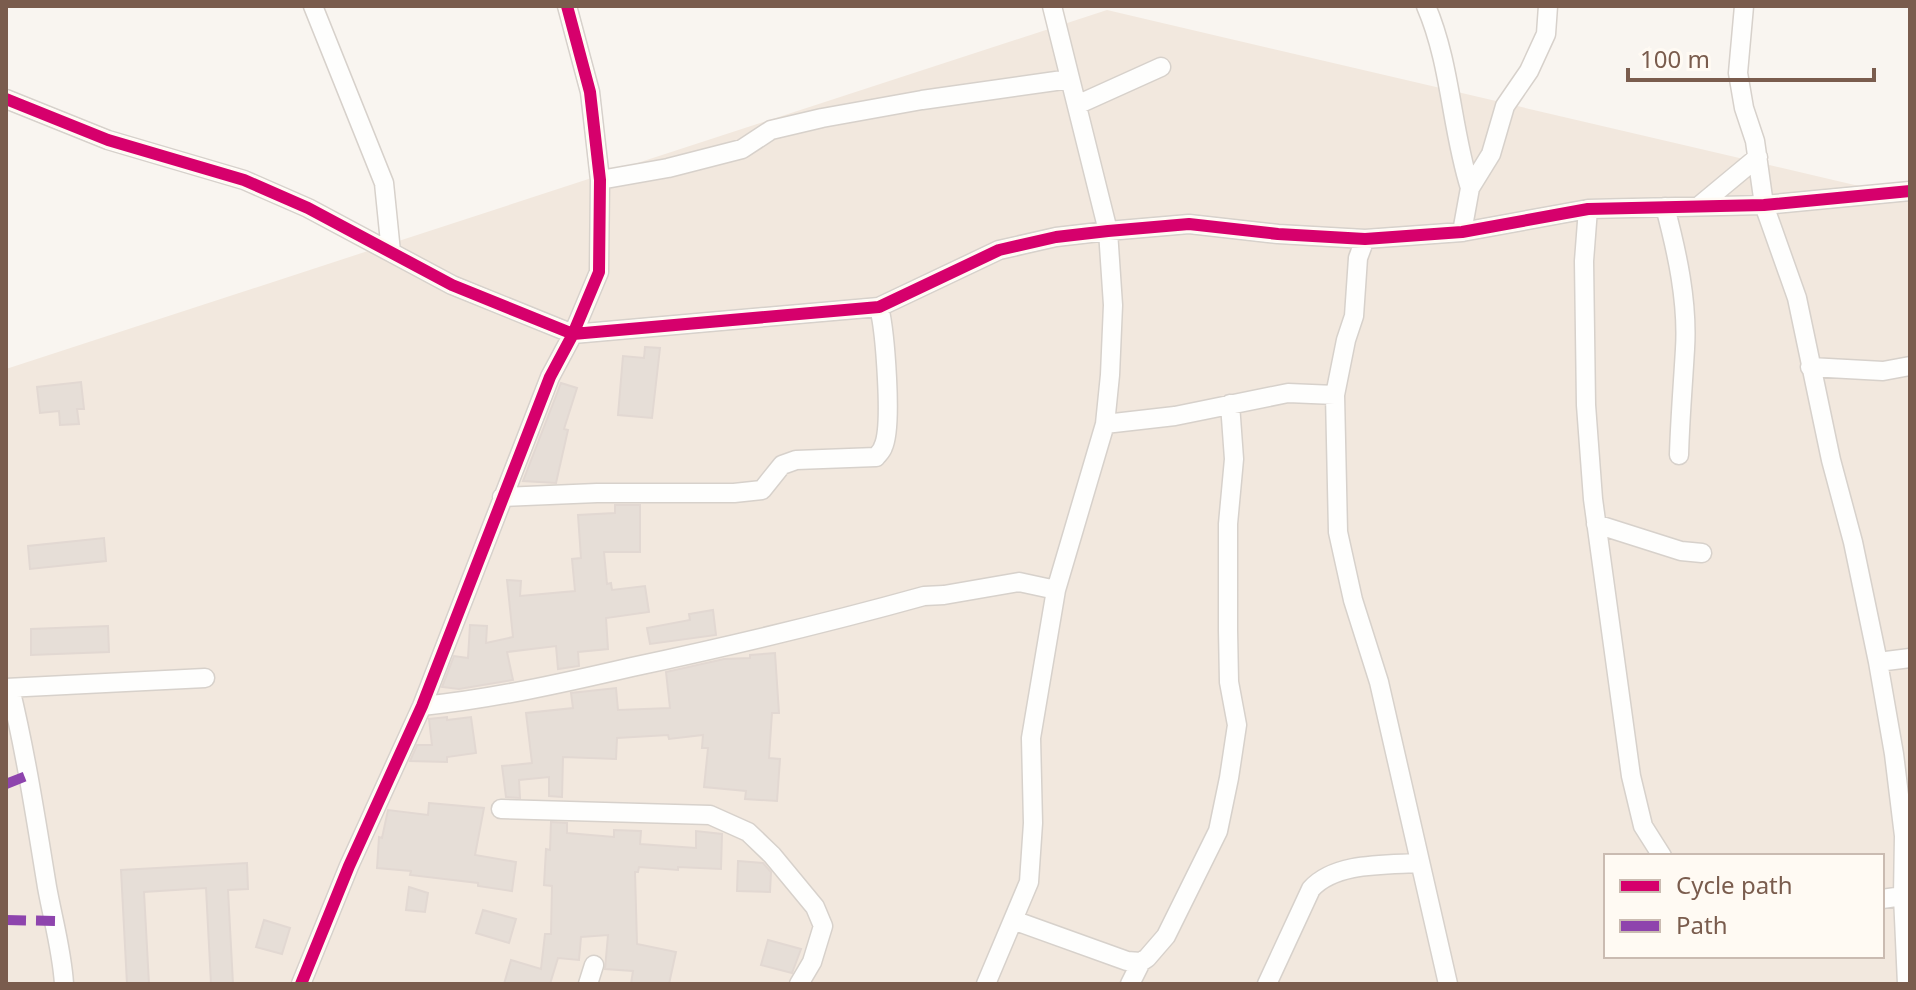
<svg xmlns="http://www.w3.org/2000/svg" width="1916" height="990" viewBox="0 0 1916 990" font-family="'Noto Sans',sans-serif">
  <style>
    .residential { fill: #f2e8de; fill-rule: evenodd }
    .building { fill: #e6ded7; stroke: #e2d8d2; stroke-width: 2 }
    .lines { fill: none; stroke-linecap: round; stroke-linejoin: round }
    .minor-casing { stroke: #d7d1cb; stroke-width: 21 }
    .minor { stroke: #fefefd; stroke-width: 18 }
    .quiet { stroke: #8e44ad; stroke-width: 10; stroke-dasharray: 20 10; stroke-linecap: butt }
    .cycleway-casing { stroke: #fffaf3; stroke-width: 17 }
    .cycleway { stroke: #d6006c; stroke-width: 12 }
  </style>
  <rect width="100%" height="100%" fill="#f9f5f0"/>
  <!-- residential -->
  <path class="residential" d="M1107,10L1910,198V984H6V369ZM1606,856H1882V956H1606Z"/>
  <!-- building -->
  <path class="building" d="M645,347L660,348L652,418L618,415L623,356L644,358Z
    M81,382L84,409H77L79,424L60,425L59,411L40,413L37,387Z
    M561,383L577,388L564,429L568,430L556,483L523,481Z
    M615,505H640V552H604L607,584L611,583L612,590L645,586L649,612L606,618L608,649L578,652L579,666L558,669L556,646L507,652L513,680L459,689L442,687L454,656L468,658L470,625L487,626L486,643L513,637L507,580L521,581L520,596L575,591L572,559L581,558L578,515L615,513Z
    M104,538L106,561L30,569L28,546Z
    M713,610L716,635L650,644L647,628L690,620L689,614Z
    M108,626L109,652L31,655V629Z
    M775,653L779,713H772L769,758L780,759L777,801L745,799L746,791L704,787L708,748H702L703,735L669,739L668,735L617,738L616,759L563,757L562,797L549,796V777L519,780L520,798L506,797L502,766L532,763L526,713L573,708L571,693L616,688L618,710L670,708L666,672L724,659L750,658V655Z
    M447,717V720L471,717L476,753L447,757V762L410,761L417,745H432L429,719Z
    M429,803L484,808L475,855L516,862L512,891L478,886V883L410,875L411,871L377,868L379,837L382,838L388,810L428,815Z
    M551,822L567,823V833L614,837V830L641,831L640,844L696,848V831L722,834L721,869L678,867V870L639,867L638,872H635L637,944L676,952L669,984H631L633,971L605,969L608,935L581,937L579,960L558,958L550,984H504L511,960L541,969L545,934H551L552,886L544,885L546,849L550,850Z
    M738,861L763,863L771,872L770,892L737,891Z
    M247,863L248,889L228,890L233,984H211L206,888L144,892L149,984H127L121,870Z
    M409,887L428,893L425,912L406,910Z
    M483,910L516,919L509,943L476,933Z
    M264,920L290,928L282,954L256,947Z
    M768,940L801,949L792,973L761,965Z"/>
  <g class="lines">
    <defs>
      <path id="minor" d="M313,6L384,183L391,252
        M1426,6C1451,64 1451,128 1470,188
        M1744,6L1738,73L1744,108L1755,141L1764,205L1797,298L1831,460L1853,542L1878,662L1894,754L1904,836L1903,896L1907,984
        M6,99L108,140L244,180L308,208L452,285L573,334L879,307L999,250L1056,237L1108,231L1189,224L1278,234L1365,239L1462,232L1588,209L1764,205L1910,191
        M1079,104L1161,67
        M600,180L668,168L742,149L771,130L822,118L922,100L1070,79
        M1699,206L1758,157
        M1665,207C1677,252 1688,302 1685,349C1683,384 1680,419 1679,455
        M1588,209L1584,261L1586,405L1593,499L1631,776L1643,826L1662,856
        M1462,232L1470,188L1491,154L1505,106L1529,71L1546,34L1548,6
        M1365,239L1358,258L1354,316L1346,340L1335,395L1338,532L1353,600L1379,682L1448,984
        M1810,367L1883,371L1910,366
        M1105,424L1175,416L1288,393L1335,395
        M502,497L597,493H734L762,490L782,465L796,460L876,457C878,454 882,451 883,447C893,427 885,331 879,307
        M1596,524L1681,551L1702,553
        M1878,662L1910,658
        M6,688L205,678
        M10,688C26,754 36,820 47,887C53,920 62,951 64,984
        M422,706C492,699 563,683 632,667C730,646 827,623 924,596L944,595L1019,582L1056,590
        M501,809L710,815L748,832L772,855L815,907L823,926L812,962L799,984
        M1882,899L1903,896
        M1013,920L1127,961L1141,962L1147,958L1166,936L1218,831L1229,778L1237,725L1229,682L1228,630V524L1234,459L1230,404
        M301,984L349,866L422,706L550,377L573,334L599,272L600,180L590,92L567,6
        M588,984L594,965
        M986,984L1029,882L1033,823L1031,738L1056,590L1105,424L1110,375L1113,305L1108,231L1052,6
        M1130,984L1141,962
        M1267,984L1311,889C1335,862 1386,865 1419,863"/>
    </defs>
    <!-- minor casing -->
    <use href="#minor" class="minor-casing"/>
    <!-- minor -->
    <use href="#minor" class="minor"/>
    <!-- quiet -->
    <path class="quiet" d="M6,784L29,775
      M6,920L55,921"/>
    <defs>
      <path id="cycleway" d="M6,99L108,140L244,180L308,208L452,285L573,334L879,307L999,250L1056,237L1108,231L1189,224L1278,234L1365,239L1462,232L1588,209L1764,205L1910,191
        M301,984L349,866L422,706L550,377L573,334L599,272L600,180L590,92L567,6"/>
    </defs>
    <!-- cycleway casing -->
    <use href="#cycleway" class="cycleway-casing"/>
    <!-- cycleway -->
    <use href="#cycleway" class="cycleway"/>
  </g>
  <!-- border -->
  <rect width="1916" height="990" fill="none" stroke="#7a5c4d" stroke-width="16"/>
  <!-- legend -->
  <rect x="1604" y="854" width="280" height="104" fill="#fffaf3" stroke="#cabbb1" stroke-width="2"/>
  <rect x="1620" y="880" width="40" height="12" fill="#d6006c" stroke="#cabbb1" stroke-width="2"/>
  <text x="1676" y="894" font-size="24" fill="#7a5c4d">Cycle path</text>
  <rect x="1620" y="920" width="40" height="12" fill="#8e44ad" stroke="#cabbb1" stroke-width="2"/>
  <text x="1676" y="934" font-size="24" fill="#7a5c4d">Path</text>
  <!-- scale -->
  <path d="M1628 68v12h246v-12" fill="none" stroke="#7a5c4d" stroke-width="4"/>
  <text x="1640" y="68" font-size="24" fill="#7a5c4d" stroke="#fffaf3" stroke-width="6" paint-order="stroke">100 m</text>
</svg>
